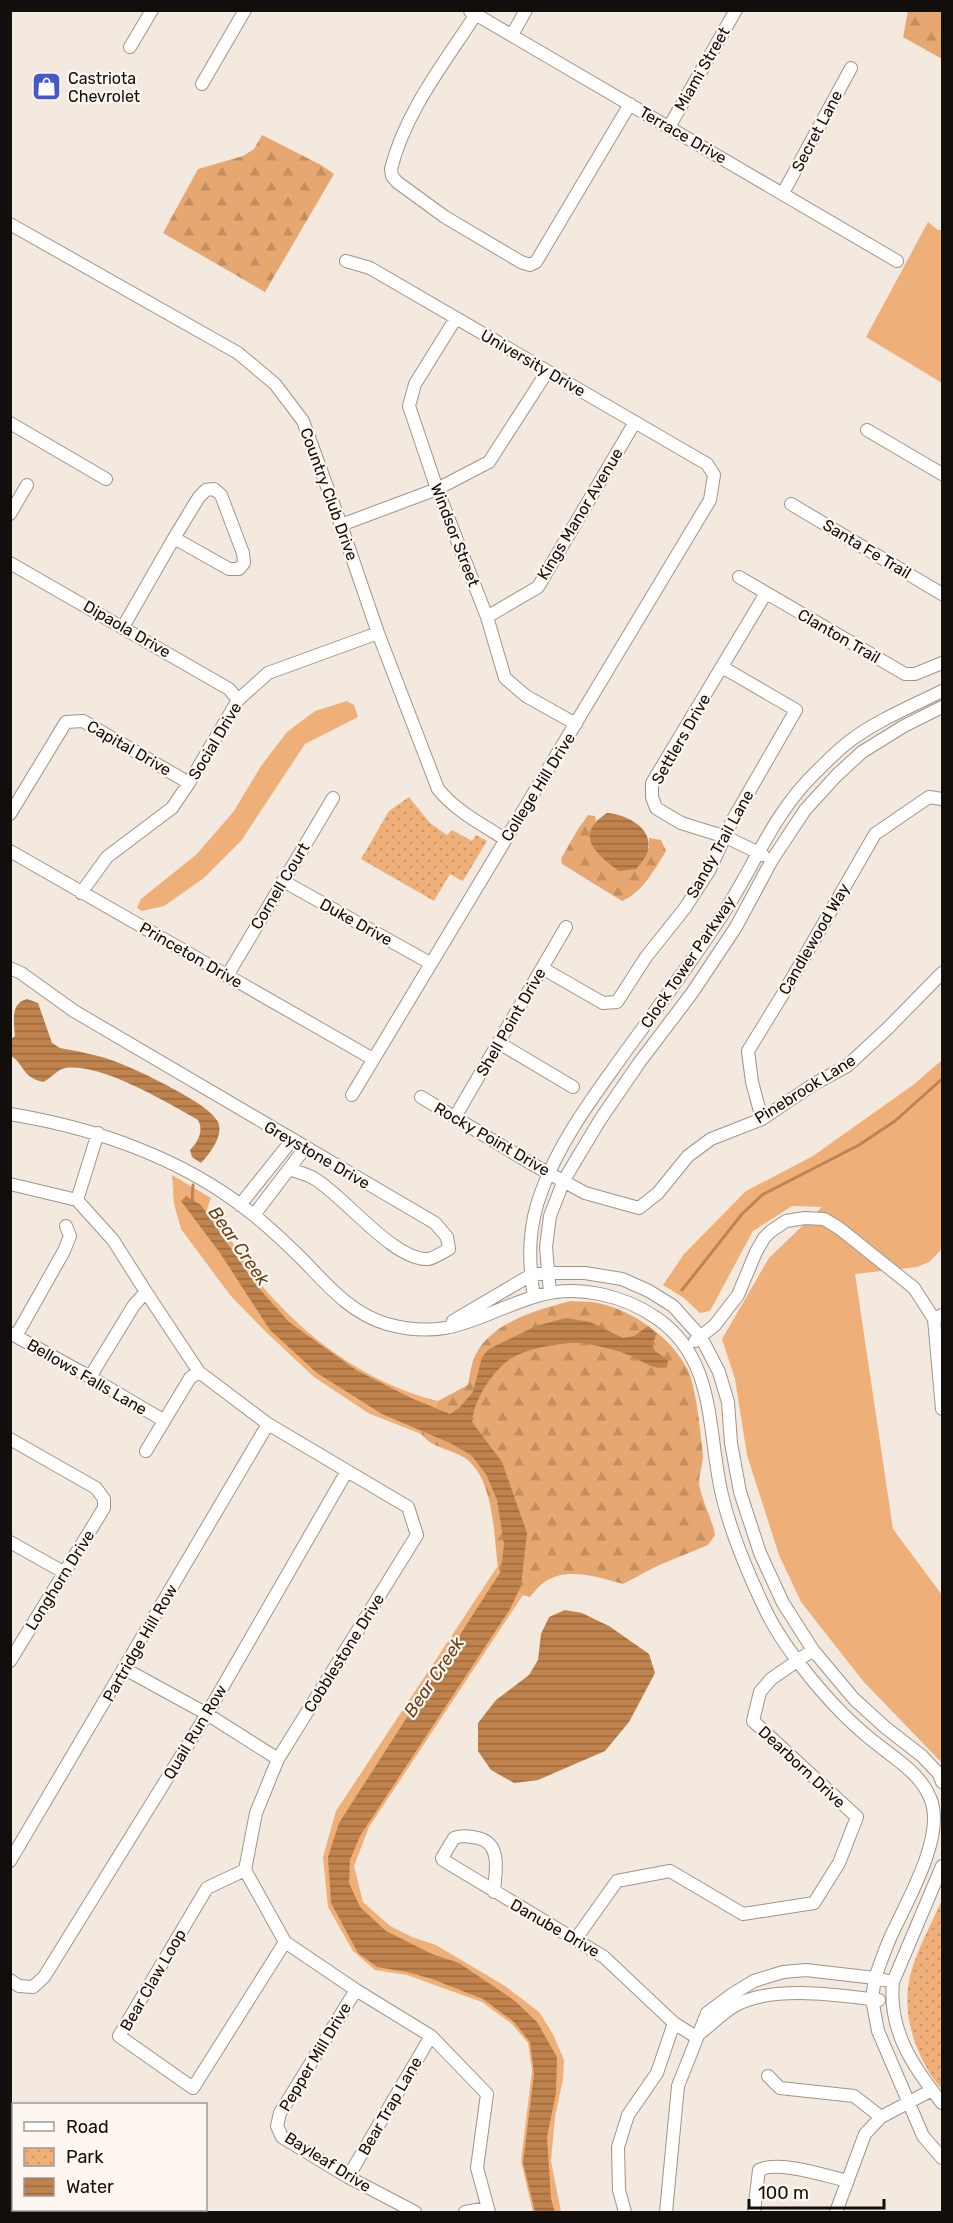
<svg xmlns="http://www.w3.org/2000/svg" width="953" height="2223" viewBox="0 0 953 2223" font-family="Rubik,sans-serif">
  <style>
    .grass { fill: #eeaf79 }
    .forest { fill: url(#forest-firs) }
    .park { fill: url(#park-dots) }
    .water { fill: url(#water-rules) }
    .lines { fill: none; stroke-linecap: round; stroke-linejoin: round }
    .stream { stroke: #c0834d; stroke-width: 3 }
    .minor-casing { stroke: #9f948b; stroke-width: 14 }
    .minor { stroke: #fff; stroke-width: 12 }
    .labels { text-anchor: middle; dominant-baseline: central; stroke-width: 4.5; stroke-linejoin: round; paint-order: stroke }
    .street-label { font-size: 16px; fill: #120e0b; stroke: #fef7f1 }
    .poi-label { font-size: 16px; fill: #120e0b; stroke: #fef7f1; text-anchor: start }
    .water-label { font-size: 18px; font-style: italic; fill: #6b4119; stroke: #fef7f1 }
  </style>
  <defs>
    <pattern id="forest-firs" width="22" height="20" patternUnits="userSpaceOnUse" patternTransform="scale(1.5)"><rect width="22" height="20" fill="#e6a770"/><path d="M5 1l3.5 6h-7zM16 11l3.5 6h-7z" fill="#c48f60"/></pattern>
    <pattern id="park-dots" width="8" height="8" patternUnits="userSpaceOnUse" patternTransform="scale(1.5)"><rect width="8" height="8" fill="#eeaf79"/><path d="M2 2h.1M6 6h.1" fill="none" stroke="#cb9567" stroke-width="1.8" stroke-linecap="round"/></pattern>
    <pattern id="water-rules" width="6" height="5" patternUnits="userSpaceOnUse" patternTransform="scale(1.5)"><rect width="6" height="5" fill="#c0834d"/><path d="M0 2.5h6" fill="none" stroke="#9b6a3e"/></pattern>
  </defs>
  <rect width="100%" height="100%" fill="#f4e9df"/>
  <!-- grass -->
  <path class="grass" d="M928,222L938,230H942V383L866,337Z
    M347,701L354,705L358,717L305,744L241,841L204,878L164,906L142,911L137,908L141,899L197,854L234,811L261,766L287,732L315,711Z
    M942,1060V1249L929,1262L917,1267L855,1274L893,1529L942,1595V1763L863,1681L801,1602L779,1555L747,1455L735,1379L722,1339L769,1258L822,1207L792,1206L753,1231L710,1311L700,1313L684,1298L663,1285L684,1254L746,1191L813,1156L913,1085Z
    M172,1175L211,1198L207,1209C215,1221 224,1231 232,1242C242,1254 248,1269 258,1281C303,1336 367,1384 438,1401L421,1434L368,1413L314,1377L266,1332L230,1295L181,1229L174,1204Z
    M497,1567L500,1580L523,1595L369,1827L354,1866L363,1902L390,1926L412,1937L436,1945L505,1986L539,2012L553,2034L564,2060L563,2079L555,2117L551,2161L561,2212H533L521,2161L532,2071L528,2043L512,2024L482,2002L407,1975L375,1970L353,1951L328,1907L323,1857L336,1811Z"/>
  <!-- forest -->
  <path class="forest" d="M908,11H942V59L903,37Z
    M262,135L321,165L334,174L265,292L163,233L198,169L243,156L254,149Z
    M588,815L595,816L596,820L591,834L649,848V838L661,840L666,851C655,869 642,893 622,901L562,864L561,859L578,829Z
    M571,1301C580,1302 590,1301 598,1303C634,1311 671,1337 688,1370C696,1388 701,1435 703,1456C703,1466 697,1478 700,1488C703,1504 712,1518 715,1535L708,1545L657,1566L623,1584C598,1577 566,1566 543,1583C539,1586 534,1592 530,1597L523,1595L500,1580C493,1545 497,1487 469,1461C457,1451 443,1450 431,1443C428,1441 424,1437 421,1434L438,1401L468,1385C470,1375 471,1363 476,1354C492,1322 539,1309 571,1301Z"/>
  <!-- park -->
  <path class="park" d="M409,797L430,823L447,835L452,830L472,841L476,835L487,841L463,881L450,874L434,901L361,859L389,811Z
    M942,1900V2089C931,2078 922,2060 916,2045C894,1985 918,1954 942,1900Z"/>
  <!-- water -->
  <path class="water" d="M607,813C624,814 653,827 648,849C647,857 641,863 636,869L619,871C596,854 573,835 607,813Z
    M27,999L38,1003L52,1043L60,1048C77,1051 97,1055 114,1061C134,1068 211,1104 218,1122C224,1136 210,1153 201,1163L192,1157L190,1150C198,1142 204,1131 198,1120C168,1103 95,1059 62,1069C55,1072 50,1079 43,1082C21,1077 24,1063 11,1056V1039L15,1036C14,1022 10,1003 27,999Z
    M186,1196L201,1205L256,1285L289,1322L356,1370L411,1398L450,1414L459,1408L473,1392L482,1357L489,1349L536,1326L566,1318L590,1322L623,1338L634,1336L648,1326L657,1334L652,1344L655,1351L668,1360L667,1367C653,1371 642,1360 629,1355C616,1350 602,1347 589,1344C570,1340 524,1348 509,1360C491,1373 474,1400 472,1422L502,1462L527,1533L521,1586L510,1609L360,1836L350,1860L349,1883L360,1907L386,1931L432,1954L459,1963L515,2001L537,2022L557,2057L556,2093L547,2137L551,2199L555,2212H535L523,2163L534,2074L530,2042L514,2022L483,1999L432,1979L407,1972L377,1967L358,1953L331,1903L328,1857L339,1823L501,1571L504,1544L497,1500L486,1474L471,1455L450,1443L382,1414L317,1373L270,1330L220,1253L181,1201Z
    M565,1610L582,1613L609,1626L649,1654L655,1673L629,1722L605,1751L538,1780L514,1783L491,1770L478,1751V1723L496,1700L529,1675L538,1660L541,1634L549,1617Z"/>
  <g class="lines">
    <!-- stream -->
    <path class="stream" d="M192,1202L193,1185
      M682,1290L742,1214L762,1195L859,1145L895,1121L942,1079"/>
    <defs>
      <path id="minor" d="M470,11L897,261
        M476,14C445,62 405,112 391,169L392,176L397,182L445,217L521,262L530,265L536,262L630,104
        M512,35L526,10
        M130,47L152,10
        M202,84L245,10
        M669,127L736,10
        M783,193L851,68
        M10,224L238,353L275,384L303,421L341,525L378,633L438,789C456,811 481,824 505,839
        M346,261L370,268L707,464L714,475L710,500L352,1095
        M456,318L415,384L409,406L437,489L487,617L505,678L526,696L576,724
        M10,423L106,479
        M867,430L942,474
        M791,504L942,594
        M10,514L27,485
        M341,525L437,489L489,462L547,372
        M10,563L229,689L238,700
        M739,577L905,674H915L942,663
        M487,617L538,587L635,422
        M123,627L174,538L199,497L206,490L214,489L221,495L243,553L244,563L239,569H229L174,538
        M10,814L66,722L83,721L189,783
        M10,851L373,1059
        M763,855L726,837L681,823L656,808L652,797V783L766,593
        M283,881L430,963
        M81,893L107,857L172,808L189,783L238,700L268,673L378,633
        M10,968L21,973L74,1011L435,1223L447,1237L449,1249C443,1252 435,1258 428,1259C394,1261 345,1197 315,1179C307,1174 298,1172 289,1169
        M542,968L603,1003L617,1002L646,957L685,908L709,871L732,821L796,710L722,667
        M227,976L333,798
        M499,1043L573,1087
        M421,1097L532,1164L585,1193L639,1208L658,1193L688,1156L711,1139L762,1119L814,1084L847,1066L888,1028L942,973
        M10,1114C95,1128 182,1158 250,1212C269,1227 288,1245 305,1262C329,1287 352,1314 387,1324C451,1342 480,1313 537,1296C577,1284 624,1295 658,1319C717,1361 707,1432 722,1495C731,1534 747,1571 764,1607C780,1642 816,1687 843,1714C854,1725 865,1735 877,1744C898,1761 923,1775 932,1803C943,1840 907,1901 891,1936C885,1949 880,1964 875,1978L872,1999L878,2031L923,2136L942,2158
        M455,1117L566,927
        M762,1119L752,1082L748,1051L783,994L875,834L929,797L942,799
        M10,1184L77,1200
        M77,1200L113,1240L146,1292L199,1372L268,1424L408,1507L417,1535L278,1759L256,1813L245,1870L285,1942L356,1990L431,2036L487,2094L477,2168L489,2212
        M77,1200L98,1133
        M240,1205L292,1140
        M254,1215L305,1148
        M550,1293L546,1247L550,1216L564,1180L600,1120L639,1063L692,993L736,927L772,860L805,810L837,775L862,752L904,726L942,707
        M534,1297C528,1259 528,1226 542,1190C560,1141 591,1100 621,1058C655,1011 691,963 723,914C755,865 773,813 817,771C828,760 839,749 851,740C878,720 912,706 942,691
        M934,1319L942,1409
        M453,1321L531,1275L547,1273H585L622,1279L649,1291L673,1306L701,1337L719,1372L728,1402L731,1443L740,1492L760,1553L783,1603L813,1650L854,1699L886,1728L922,1756L939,1774L942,1782
        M10,1333L90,1377L163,1420
        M16,1336L64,1251L70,1236L66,1226
        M695,1341L715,1325L738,1295L756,1252L764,1238L771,1231L786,1221L805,1218L824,1219L839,1228L914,1288L934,1319L942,1315
        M90,1377L134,1305L146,1292
        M10,1439L96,1488L104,1499V1508L10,1661
        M146,1451L190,1378L199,1372
        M10,1542L65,1573
        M125,1669L207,1714L278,1759
        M10,1861L268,1424
        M942,1866L893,1982C888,2030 913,2067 942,2103
        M245,1870L207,1888L119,2036L193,2088L285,1942
        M494,1892C495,1873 503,1844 478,1838C470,1836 462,1835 454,1838L442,1858L443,1860L604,1957L674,2023L696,2037
        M575,1940L617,1881L670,1871L743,1914L814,1903L839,1863L857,1817L753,1721L760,1692L771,1679L813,1650
        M10,1980L19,1986L33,1987L44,1977L207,1714L347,1471
        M356,1990L280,2113L277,2126L282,2137L348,2177L415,2212
        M699,2034C711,2025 723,2012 736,2005C774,1985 837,1995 879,2000
        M768,2076L780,2088L854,2096L881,2117
        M348,2177L431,2036
        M183,2210L189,2212
        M97,2212L99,2210
        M465,2212L488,2208
        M625,2212L619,2190L618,2147L628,2115L657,2073L674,2023
        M666,2212L678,2086L707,2013L731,1995L754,1981L783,1972L806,1970L875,1978L893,1982
        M754,2212L759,2170C778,2160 826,2176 848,2181
        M836,2212L865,2134L881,2117L932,2090"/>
    </defs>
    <!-- minor casing -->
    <use href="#minor" class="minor-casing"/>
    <!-- minor -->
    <use href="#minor" class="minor"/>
  </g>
  <!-- icons -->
  <defs>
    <symbol id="shop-square" viewBox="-11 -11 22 22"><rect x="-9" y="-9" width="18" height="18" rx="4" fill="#4857cc" stroke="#fef7f1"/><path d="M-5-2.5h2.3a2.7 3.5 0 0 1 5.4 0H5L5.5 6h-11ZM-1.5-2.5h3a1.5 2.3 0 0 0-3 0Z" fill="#fff"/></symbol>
  </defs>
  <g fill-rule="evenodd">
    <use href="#shop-square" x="30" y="70" width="33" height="33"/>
  </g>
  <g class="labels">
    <!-- street labels -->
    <g class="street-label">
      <text transform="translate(702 69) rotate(-60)">Miami Street</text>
      <text transform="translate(817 131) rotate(-62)">Secret Lane</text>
      <text transform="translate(683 135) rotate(30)">Terrace Drive</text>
      <text transform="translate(533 363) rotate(30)">University Drive</text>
      <text transform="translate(329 494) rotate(70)">Country Club Drive</text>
      <text transform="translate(580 514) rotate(-59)">Kings Manor Avenue</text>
      <text transform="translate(455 535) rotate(69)">Windsor Street</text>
      <text transform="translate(867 549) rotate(31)">Santa Fe Trail</text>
      <text transform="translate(127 629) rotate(30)">Dipaola Drive</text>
      <text transform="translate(839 636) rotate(30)">Clanton Trail</text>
      <text transform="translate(681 739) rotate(-60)">Settlers Drive</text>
      <text transform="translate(215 741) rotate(-59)">Social Drive</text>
      <text transform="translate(129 748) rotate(30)">Capital Drive</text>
      <text transform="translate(538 787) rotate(-58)">College Hill Drive</text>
      <text transform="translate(720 844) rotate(-61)">Sandy Trail Lane</text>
      <text transform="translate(280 886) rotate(-59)">Cornell Court</text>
      <text transform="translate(356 922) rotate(29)">Duke Drive</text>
      <text transform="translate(814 939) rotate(-60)">Candlewood Way</text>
      <text transform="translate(191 955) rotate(30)">Princeton Drive</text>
      <text transform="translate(688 962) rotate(-56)">Clock Tower Parkway</text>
      <text transform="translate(511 1022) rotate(-60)">Shell Point Drive</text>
      <text transform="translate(805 1089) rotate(-32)">Pinebrook Lane</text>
      <text transform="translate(492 1139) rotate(30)">Rocky Point Drive</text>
      <text transform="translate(317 1155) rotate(30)">Greystone Drive</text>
      <text transform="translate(87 1377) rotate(30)">Bellows Falls Lane</text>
      <text transform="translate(60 1580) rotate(-58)">Longhorn Drive</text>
      <text transform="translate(140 1643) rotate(-60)">Partridge Hill Row</text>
      <text transform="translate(344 1653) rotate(-58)">Cobblestone Drive</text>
      <text transform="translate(195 1732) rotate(-59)">Quail Run Row</text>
      <text transform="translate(802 1767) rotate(43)">Dearborn Drive</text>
      <text transform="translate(555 1928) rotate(30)">Danube Drive</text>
      <text transform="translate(153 1980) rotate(-60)">Bear Claw Loop</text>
      <text transform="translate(315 2057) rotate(-59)">Pepper Mill Drive</text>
      <text transform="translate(390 2106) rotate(-60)">Bear Trap Lane</text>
      <text transform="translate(328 2162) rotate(32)">Bayleaf Drive</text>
    </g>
    <!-- poi labels -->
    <g class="poi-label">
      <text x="68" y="78">Castriota<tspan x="68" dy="18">Chevrolet</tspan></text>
    </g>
    <!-- water labels -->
    <g class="water-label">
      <text transform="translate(239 1246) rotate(55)">Bear Creek</text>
      <text transform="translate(434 1677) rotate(-56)">Bear Creek</text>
    </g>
  </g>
  <!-- border -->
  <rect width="953" height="2223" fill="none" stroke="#120e0b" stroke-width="24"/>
  <!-- legend -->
  <rect x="12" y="2103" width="195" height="108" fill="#fef7f1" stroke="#a09a95" stroke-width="1.5"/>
  <rect x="24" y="2122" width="30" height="9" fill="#ffffff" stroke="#a09a95" stroke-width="1.5"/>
  <text x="66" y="2133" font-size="18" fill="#120e0b">Road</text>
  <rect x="24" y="2148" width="30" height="18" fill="url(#park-dots)" stroke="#a09a95" stroke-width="1.5"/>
  <text x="66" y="2163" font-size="18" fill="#120e0b">Park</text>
  <rect x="24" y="2178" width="30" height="18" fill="url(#water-rules)" stroke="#a09a95" stroke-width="1.5"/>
  <text x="66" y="2193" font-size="18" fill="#120e0b">Water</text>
  <!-- scale -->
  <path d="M749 2199v9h135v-9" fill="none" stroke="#120e0b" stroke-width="3"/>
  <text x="758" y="2199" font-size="18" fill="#120e0b" stroke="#fef7f1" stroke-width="4.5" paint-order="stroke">100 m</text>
</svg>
